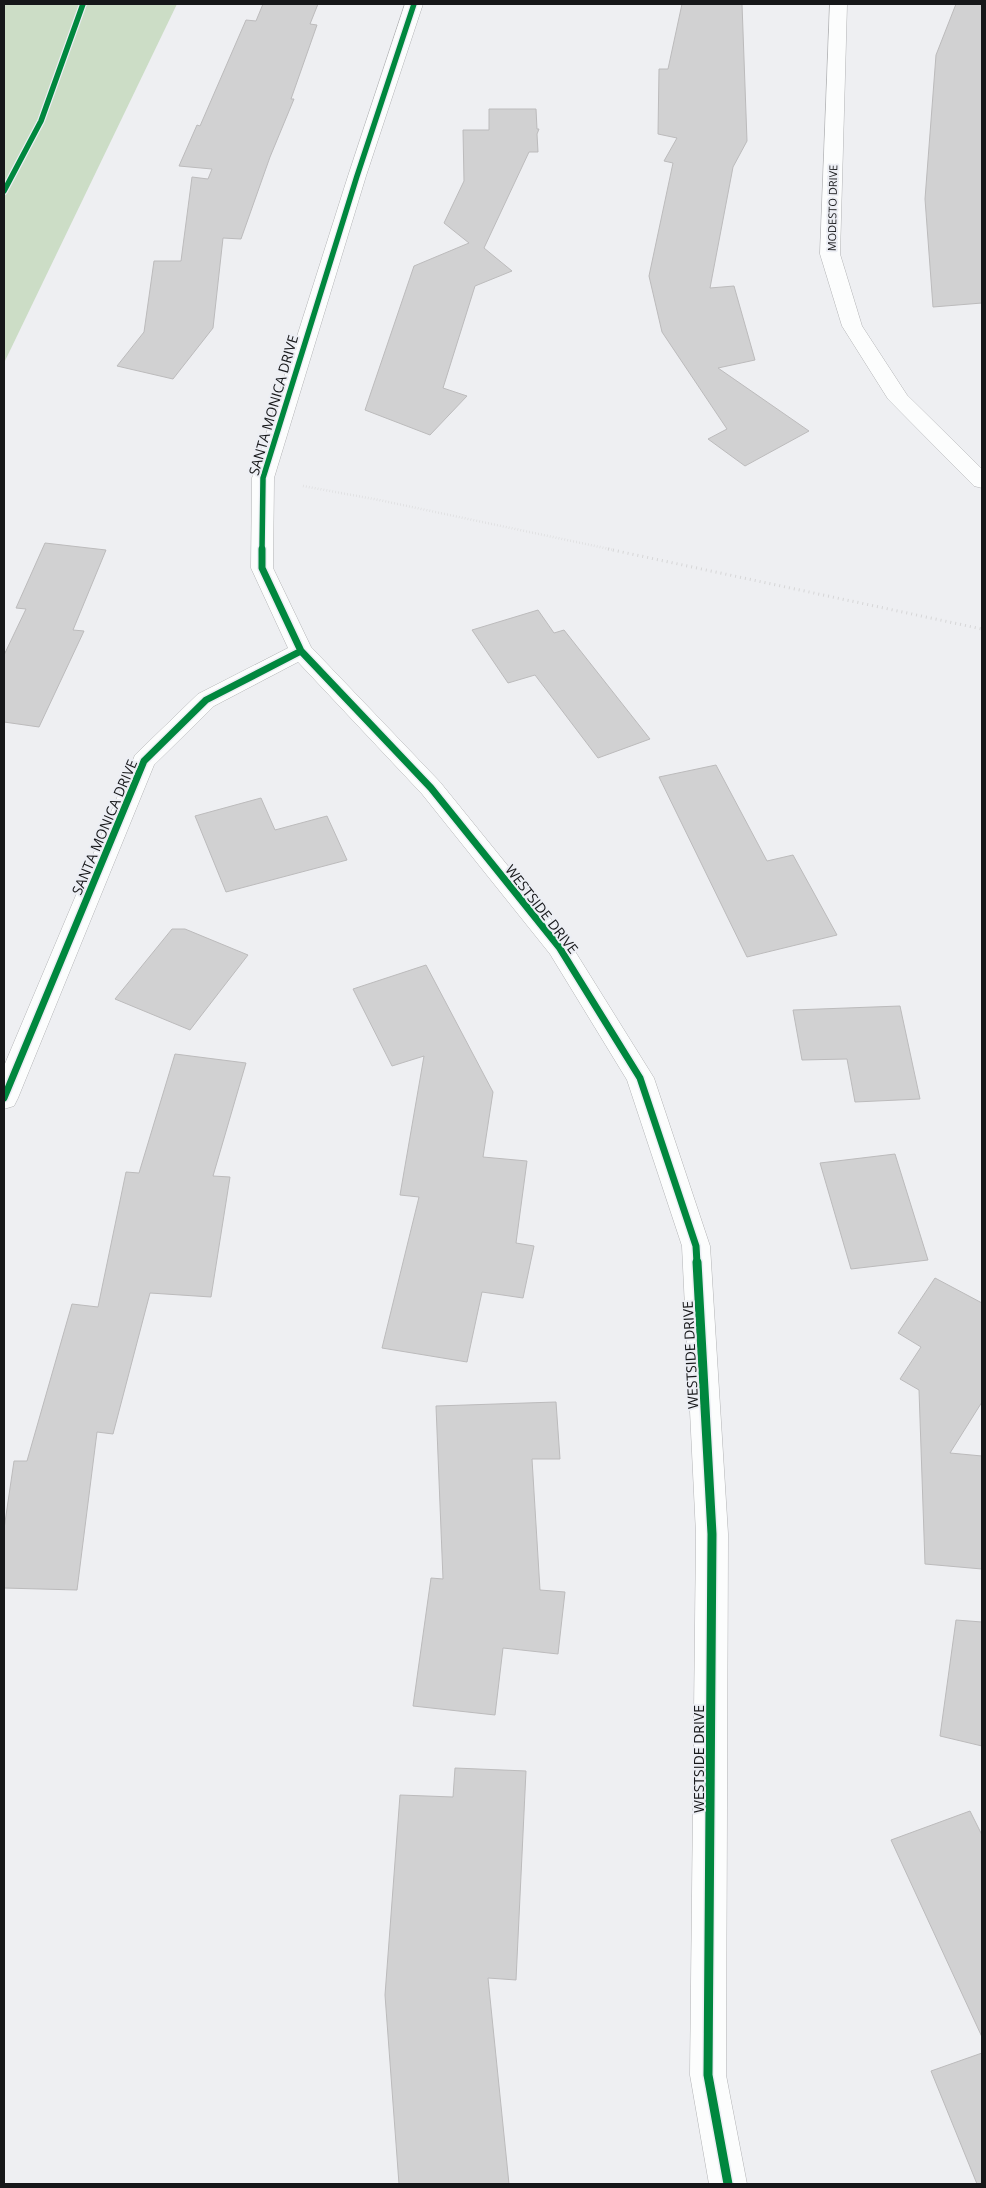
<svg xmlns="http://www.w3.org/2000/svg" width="986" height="2188" viewBox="0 0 986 2188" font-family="'Open Sans',sans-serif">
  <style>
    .green { fill: #ccddc6 }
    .building { fill: #d1d1d2; stroke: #bcbbbc }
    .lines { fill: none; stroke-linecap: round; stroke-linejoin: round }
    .street-casing { stroke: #b3b4b6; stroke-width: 1 }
    .path-far1 { stroke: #d6d6d7; stroke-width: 2.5; stroke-dasharray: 0.5 2.5; stroke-linecap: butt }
    .path { stroke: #d6d6d7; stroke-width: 3; stroke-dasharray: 1 4; stroke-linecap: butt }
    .street { fill: #fcfdfd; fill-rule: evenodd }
    .cycleway-far2-casing { stroke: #eceef4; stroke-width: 8 }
    .cycleway-far1-casing { stroke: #eceef4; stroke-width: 10 }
    .cycleway-casing { stroke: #eceef4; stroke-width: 12 }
    .cycleway-far2 { stroke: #00873e; stroke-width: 5.5 }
    .cycleway-far1 { stroke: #00873e; stroke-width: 7 }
    .cycleway { stroke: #00873e; stroke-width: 9 }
    .labels { text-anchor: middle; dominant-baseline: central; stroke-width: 4; stroke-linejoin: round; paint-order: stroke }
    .far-street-label { font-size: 11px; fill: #161719; stroke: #eceef4 }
    .street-label { font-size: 14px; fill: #161719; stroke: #eceef4 }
  </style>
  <rect width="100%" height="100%" fill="#eeeff2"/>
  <!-- green -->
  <path class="green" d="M4,4H177L4,363Z"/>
  <!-- building -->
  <path class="building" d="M263,4H318L310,24L317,25L291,99H294L270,157L241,239L223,238L213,328L173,379L117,366L144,332L154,261H181L192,177L208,179L212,169L179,166L197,125L200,126L246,20L256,21Z
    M682,4H742L747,141L733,167L710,288L734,286L755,360L718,368L809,431L745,466L708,439L727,429L662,332L649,276L673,163L664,161L677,138L658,134L659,69H668Z
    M956,4H982V303L933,307L925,199L936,55Z
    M489,109H536L537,129H539L537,134L538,152H529L484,248L512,271L475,286L443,388L467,396L430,435L365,410L414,266L469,243L444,223L464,181L463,130H489Z
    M45,543L106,550L73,630L84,631L39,727L4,722V655L26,609L16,608Z
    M538,610L554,633L564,630L650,739L598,758L535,675L508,683L472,630Z
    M716,765L767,861L793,855L837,935L747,957L659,777Z
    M261,798L275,830L327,816L347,860L226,892L195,816Z
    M172,929H185L248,955L190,1030L115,999Z
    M426,965L493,1092L483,1157L527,1161L516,1243L534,1246L523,1298L482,1292L467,1362L382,1348L419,1197L400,1195L424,1056L392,1066L353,989Z
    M900,1006L920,1099L855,1102L847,1059L802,1060L793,1010Z
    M175,1054L246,1063L213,1176L230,1177L211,1297L150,1293L113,1434L97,1432L77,1590L4,1588V1529L14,1461H27L72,1304L98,1307L126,1172L139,1173Z
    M895,1154L928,1260L851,1269L820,1163Z
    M935,1278L982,1303V1402L950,1453L982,1456V1569L925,1564L919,1390L900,1379L921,1347L898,1333Z
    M556,1402L560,1459H532L540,1590L565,1592L558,1654L503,1648L495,1715L413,1706L431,1578L443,1579L436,1406Z
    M956,1620L982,1622V1746L940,1736Z
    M455,1768L526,1771L516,1980L488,1978L509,2184H399L385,1995L400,1795L453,1797Z
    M970,1811L982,1835V2037L891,1840Z
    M982,2053V2184H977L931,2071Z"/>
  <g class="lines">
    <defs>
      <path id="street" d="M405,4H423L366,176L274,478L273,568L311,647L440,782L568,940L654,1078L710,1246L728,1534L726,2075L747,2184H709L690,2075L696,1534L682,1246L627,1080L550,954L422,794L298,662L214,706L154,765L18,1098L14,1106L4,1109V1066L135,755L198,694L288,648L251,568L252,478L348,176Z
        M830,4H847L840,254L862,326L907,395L982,469V488L974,486L888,399L842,326L820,254Z"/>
    </defs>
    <!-- street casing -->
    <use href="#street" class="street-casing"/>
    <!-- path-far1 -->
    <path class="path-far1" d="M303,486L379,500L614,550"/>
    <!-- path -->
    <path class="path" d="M608,549L982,629"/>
    <!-- street -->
    <use href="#street" class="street"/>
    <defs>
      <path id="cycleway-far2" d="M4,191L41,121L83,4
        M262,550L263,478L357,176L414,4"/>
      <path id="cycleway-far1" d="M301,651L431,788L559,947L640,1078L696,1246L697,1263
        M4,1098L144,761L206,700L301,651L262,568V549"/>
      <path id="cycleway" d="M697,1262L712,1534L708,2075L728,2184"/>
    </defs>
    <!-- cycleway-far2 casing -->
    <use href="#cycleway-far2" class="cycleway-far2-casing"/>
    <!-- cycleway-far1 casing -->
    <use href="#cycleway-far1" class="cycleway-far1-casing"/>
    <!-- cycleway casing -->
    <use href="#cycleway" class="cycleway-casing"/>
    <!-- cycleway-far2 -->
    <use href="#cycleway-far2" class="cycleway-far2"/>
    <!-- cycleway-far1 -->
    <use href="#cycleway-far1" class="cycleway-far1"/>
    <!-- cycleway -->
    <use href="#cycleway" class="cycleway"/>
  </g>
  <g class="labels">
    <!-- far-street labels -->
    <g class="far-street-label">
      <text transform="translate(832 208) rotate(-89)">MODESTO DRIVE</text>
    </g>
    <!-- street labels -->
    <g class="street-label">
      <text transform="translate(273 405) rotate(-74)">SANTA MONICA DRIVE</text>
      <text transform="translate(104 827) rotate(-67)">SANTA MONICA DRIVE</text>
      <text transform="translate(542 909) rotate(52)">WESTSIDE DRIVE</text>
      <text transform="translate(690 1355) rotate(-93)">WESTSIDE DRIVE</text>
      <text transform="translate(698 1759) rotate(-90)">WESTSIDE DRIVE</text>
    </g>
  </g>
  <!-- border -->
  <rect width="986" height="2188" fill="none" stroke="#161719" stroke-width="10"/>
</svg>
